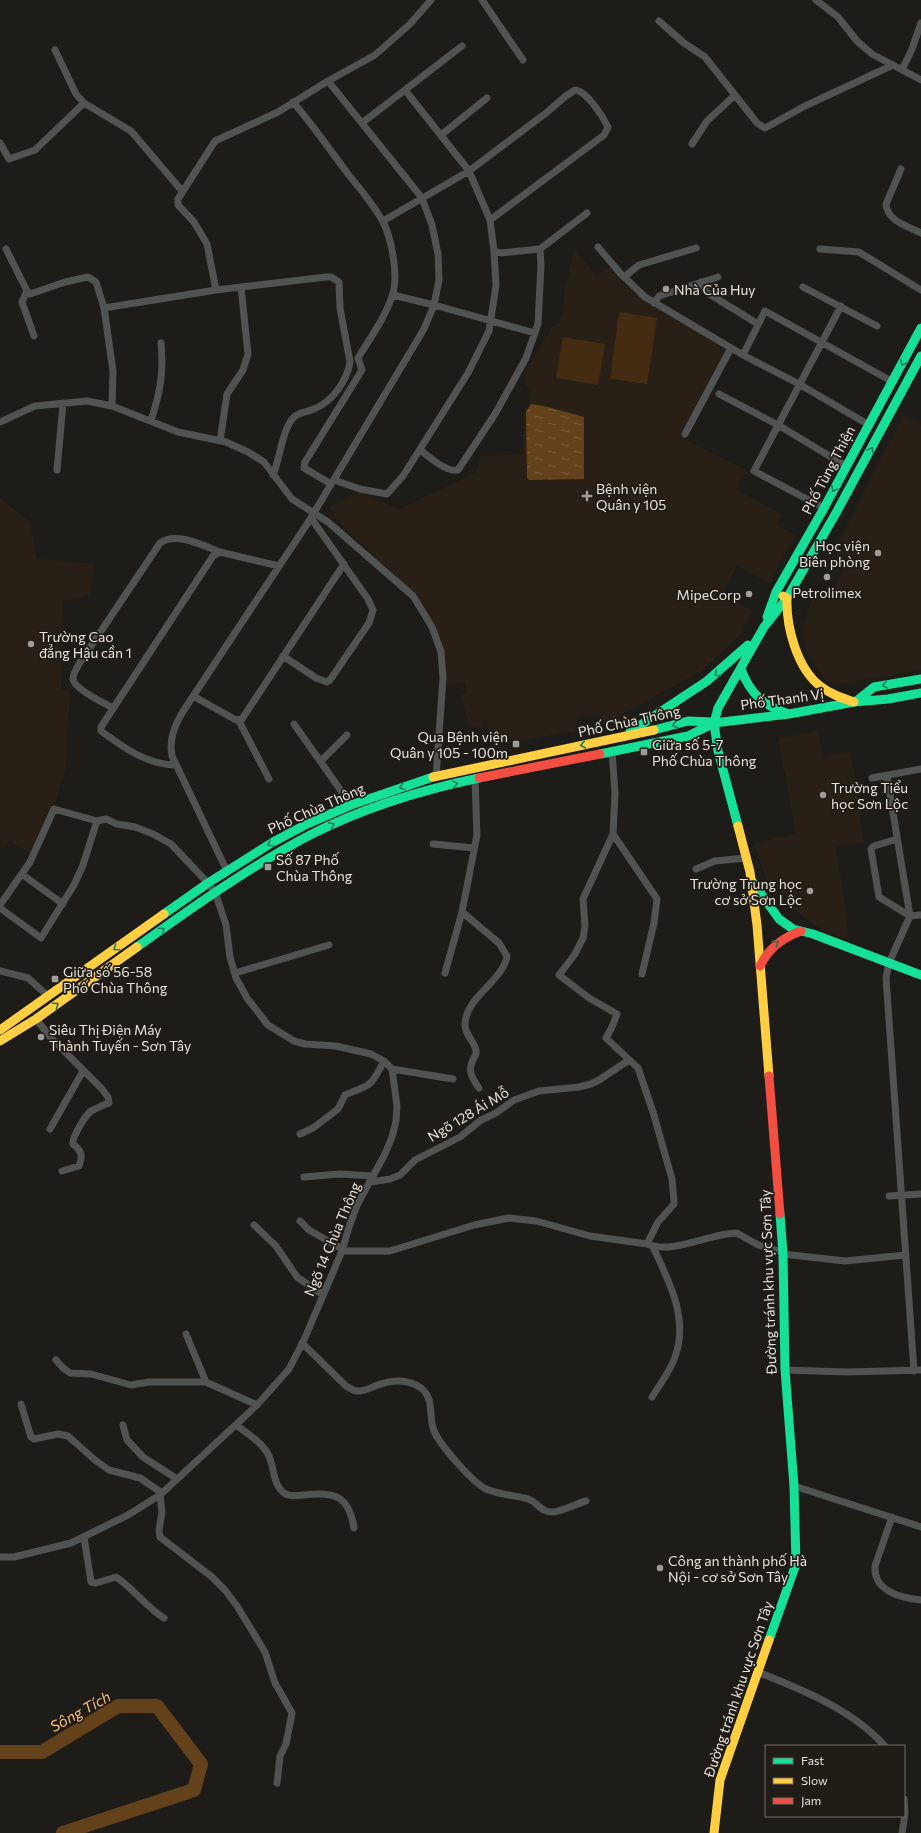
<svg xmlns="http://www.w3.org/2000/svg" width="921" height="1833" viewBox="0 0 921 1833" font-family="Commissioner,sans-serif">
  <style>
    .built { fill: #281f16 }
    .garden { fill: #432c11 }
    .water { fill: url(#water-ripples) }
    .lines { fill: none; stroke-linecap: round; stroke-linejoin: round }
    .river { stroke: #63421b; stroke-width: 14 }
    .street { stroke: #515252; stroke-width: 7 }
    .fast { stroke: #16e098; stroke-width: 9 }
    .slow { stroke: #ffcf43; stroke-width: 9 }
    .jam { stroke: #f24e42; stroke-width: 9 }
    .oneway { stroke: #1c7e57 }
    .poi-dot { fill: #a09d99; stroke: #211c16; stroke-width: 1.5 }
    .labels { text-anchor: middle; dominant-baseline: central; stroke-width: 3.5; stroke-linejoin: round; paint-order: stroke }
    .poi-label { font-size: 14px; fill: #e6e2de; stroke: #211c16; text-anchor: start }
    .street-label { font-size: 14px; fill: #e6e2de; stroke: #211c16 }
    .water-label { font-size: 15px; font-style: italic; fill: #f9bf7e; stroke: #211c16 }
  </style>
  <defs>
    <pattern id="water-ripples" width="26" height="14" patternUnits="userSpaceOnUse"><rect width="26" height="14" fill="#63421b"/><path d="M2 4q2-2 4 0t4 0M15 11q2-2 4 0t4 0" fill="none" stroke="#795d3c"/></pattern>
  </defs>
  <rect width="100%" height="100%" fill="#1e1c19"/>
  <!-- built -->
  <path class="built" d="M576,251L597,276L609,267L629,289L642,298L720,345L719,351L726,354L685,439L746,470L737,490L782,514L777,525L796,535L769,583L737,566L722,594L753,611L740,635L702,671L604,724L600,715L577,718L575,731L492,745L487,720L481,722L482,727L470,728L460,695L467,693L465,682L445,685L442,651L414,595L334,517L330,509L332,505L360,492L399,509L475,473L481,456L523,454L524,412L530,402V387H525L526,370L552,327L560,322L564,309L563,298L573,254Z
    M903,415L921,425V670L836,684L826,681L810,658L806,649L803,630L805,619L815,591L819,589L830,595L847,565L837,558L835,549Z
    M0,498L30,522L37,558L94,564L91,595L63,601L61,688L70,693L66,767L54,807L31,854L10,841L5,847L2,846L0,848Z
    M818,731L823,756L851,751L864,842L836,846L845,902L848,939L826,933L802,916L766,879L754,843L796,834L778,738Z"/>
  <!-- garden -->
  <path class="garden" d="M619,312L657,318L647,384L610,379Z
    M563,337L605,344L598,385L556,378Z"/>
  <!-- water -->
  <path class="water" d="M531,404L544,406L584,417V479L529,480L527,478L526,412Z"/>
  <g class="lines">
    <!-- river -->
    <path class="river" d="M0,1752H42L118,1706H157L201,1764L194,1790L63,1833"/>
    <!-- street -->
    <path class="street" d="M482,0L523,60
      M816,0L838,17L857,41L872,54L921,80
      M659,21L684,43L705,57L757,123L765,128L805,106L893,65
      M55,50L76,94L84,103L131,131L182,191
      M902,70L912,49L921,23
      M405,90L469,171L490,220L494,251L501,253L540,249L587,213
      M293,102C312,124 328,147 345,170C358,187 373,203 383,222C392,239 399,278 392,296C385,318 370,338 358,358L362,370L305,462L304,468L331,484
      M362,123L462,46
      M441,135L487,98
      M0,143L9,159L35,150L84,103
      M692,144L707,121L735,95
      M901,169L886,204C887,221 908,226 921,233
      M383,221L469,171L546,113L566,96L575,90C587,91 603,117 608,127L604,135L490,220
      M598,247L620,273L645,297L743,355L799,384L869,425
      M6,249L27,291L30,294L65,282L88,277L96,282L104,308
      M820,249L859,252L921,290
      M624,277L639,265L696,248
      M701,282L706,292L758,324
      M803,287L877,326
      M216,290L326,277H331L339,282L340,308L350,362C347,381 332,402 314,409C308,412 299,412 294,417C282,429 280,459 273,475
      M27,291L22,302L34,336
      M393,295L434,305L535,333
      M654,303L659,296L718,277
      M743,355L765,311L893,382
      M719,394L778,425L846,466
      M112,406L113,371L104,308L216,290L207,244L194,222L178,205V199L215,141L278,112L328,81L375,55L410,24L431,0
      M151,421C160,392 164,374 161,343
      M0,422L35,406L87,401L112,406L178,432L226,442L248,452L264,462L292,499L328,522L413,596L432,627L441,652L443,678L436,777
      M685,434L731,348
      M220,441L227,394L243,370L248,354L241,287
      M420,450C429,456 446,473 458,470L495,414L526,358L538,324L541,265L540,249
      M57,470L63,403
      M334,480L360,489L387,494L403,476L468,373L489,331L496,286L494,251
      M824,508L754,471L841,306
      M283,656L316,678L327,682L330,680L369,623L373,610L368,599L311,518
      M193,696L236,720L242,719L344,564
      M113,708C104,703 74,689 73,679C73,674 76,669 79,664L160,543C176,531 204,546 220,552
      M239,721L269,779
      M294,724L351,805
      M612,751L615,793L613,834L583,899L585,926L583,938L575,954L559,975L589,998L617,1014L612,1027L606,1038L638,1068L653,1112L672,1179L674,1201V1204L658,1222L647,1244
      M321,761L347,735
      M175,765C146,764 124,748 101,731V727L213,556L220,552L279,566
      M887,776L910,916L889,963L886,978L914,1371
      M872,778L921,769
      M613,834L657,899L654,923L642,974
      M897,839L874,846L871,849L879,897L910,916L921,915
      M433,844L474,848
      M696,869L715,861L746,858
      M227,871L172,756C169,740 174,727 182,713L309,521L424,329L434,305L439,280L438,254L432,225L422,198L328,81
      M23,875L63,904
      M0,905L30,862L54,809L97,821L106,819L117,824L135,827L153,834L171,844L208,883L215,892L226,925L230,957L236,978L247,998L268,1025L294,1041L305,1044L336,1046L371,1054L384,1061L392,1069L397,1106L396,1121L392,1137L384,1156L358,1203L349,1227L342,1251L304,1340L289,1369L257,1405L160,1495L128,1515L71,1543L14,1557H0
      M0,908L41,938L74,885L83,865L97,821
      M462,912L499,943L507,956C503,981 467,996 465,1023C464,1035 475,1041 476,1051C477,1055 474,1057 473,1060C467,1070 473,1080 479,1088
      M0,971L28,978L48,996
      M235,973L329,945
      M445,973L462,912L477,835L475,780
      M36,1019L51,1038L102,1089L108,1097L109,1103C103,1105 97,1108 91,1111C85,1116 72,1137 73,1144C82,1151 83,1156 79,1166L62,1171
      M392,1069L453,1079
      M50,1129L83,1071
      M300,1134L313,1128L338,1109L345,1095C371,1084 370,1088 384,1061
      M304,1177L340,1174L373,1176
      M370,1182L390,1179L400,1175L415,1160L460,1137L481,1120L496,1113L514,1100L539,1091L579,1087L591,1084L599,1080L629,1060
      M889,1196L921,1194
      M300,1221L309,1230L342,1249
      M254,1225L276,1246L297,1277L323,1295
      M342,1251H390L474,1225L509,1218L536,1221L590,1236L647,1244C674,1255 709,1233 737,1233L758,1245L779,1251L783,1254L845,1261L906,1255
      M186,1334L206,1382
      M302,1343L346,1386C350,1388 353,1391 357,1391C363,1392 370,1388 375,1386C390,1380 407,1378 421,1388C435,1399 428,1416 434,1431C440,1445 473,1483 486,1489C499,1495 515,1495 528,1499C538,1502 540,1512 551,1512C562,1512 575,1504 586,1501
      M56,1360L63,1368L70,1373L91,1374L131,1385L149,1382H206L257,1405
      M785,1370L848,1372L921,1370
      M652,1397C660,1384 670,1372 675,1357C689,1319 669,1281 653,1247
      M21,1404L31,1437L34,1439L58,1434L68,1436L95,1460L109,1470L140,1478L162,1493
      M123,1425L127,1440L143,1457L177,1479
      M236,1425C248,1434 263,1443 269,1456C274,1467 273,1485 284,1493C290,1497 298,1496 304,1495C335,1491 349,1496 354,1528
      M794,1486L921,1527
      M160,1495L162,1512L159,1530L160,1537L212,1577L225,1590L237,1606L265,1652L275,1683L292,1713L286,1744L280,1756L277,1783
      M892,1517L875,1566C873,1591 901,1598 921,1600
      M84,1537L91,1582L96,1583L116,1577C134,1589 146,1607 164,1618
      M758,1672C803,1690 851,1709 885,1746
      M902,1833L905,1814L904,1799"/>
    <!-- fast -->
    <path class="fast" d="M767,617L776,592L824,508L921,328
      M741,669C750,694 764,706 789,714
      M855,702L874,687L921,679
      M714,723L789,714L854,702L888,699L921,693
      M654,730L688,721L713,722
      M630,732L707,681L748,645
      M600,754L688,736L714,723
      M738,826L718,751L714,723L718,708L764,627L787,598L836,513L921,356
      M752,881L779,919L793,929L813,934L921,975
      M164,914L208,883L273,842L307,824L351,805L433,777
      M137,947C193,907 249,867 310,835C363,808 421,790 479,778
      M769,1640L796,1564L794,1486L785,1370L783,1254L780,1214"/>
    <!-- slow -->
    <path class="slow" d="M783,596L787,598C786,627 797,668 820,686C830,694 842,698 854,702
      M433,777L654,730
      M738,826L750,872L757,925L769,1076
      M0,1030L164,914
      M0,1041L36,1019L137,947
      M714,1833L720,1780L769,1640"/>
    <!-- jam -->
    <path class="jam" d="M479,778L600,754
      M760,966C769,948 782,938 801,931
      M769,1076L780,1214"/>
  </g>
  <!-- one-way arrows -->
  <defs><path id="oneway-chevron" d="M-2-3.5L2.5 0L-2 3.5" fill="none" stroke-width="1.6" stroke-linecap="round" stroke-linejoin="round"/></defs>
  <g class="oneway">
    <use href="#oneway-chevron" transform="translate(903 363) rotate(118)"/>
    <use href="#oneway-chevron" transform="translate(871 450) rotate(-62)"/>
    <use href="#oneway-chevron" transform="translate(834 489) rotate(118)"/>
    <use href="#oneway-chevron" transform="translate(717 674) rotate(141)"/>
    <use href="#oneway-chevron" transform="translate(885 685) rotate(170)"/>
    <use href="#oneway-chevron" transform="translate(675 725) rotate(164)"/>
    <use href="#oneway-chevron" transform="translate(583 745) rotate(168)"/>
    <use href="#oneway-chevron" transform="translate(455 784) rotate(-10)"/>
    <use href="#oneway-chevron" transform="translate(402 787) rotate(161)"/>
    <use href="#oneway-chevron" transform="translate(332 825) rotate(-24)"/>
    <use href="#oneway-chevron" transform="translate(270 844) rotate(149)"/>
    <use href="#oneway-chevron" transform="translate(162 930) rotate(-35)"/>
    <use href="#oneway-chevron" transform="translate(776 943) rotate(-37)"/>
    <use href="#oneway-chevron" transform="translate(116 948) rotate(145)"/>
    <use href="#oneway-chevron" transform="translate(56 1005) rotate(-35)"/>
  </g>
  <!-- markers -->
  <g class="poi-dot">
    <circle cx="666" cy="289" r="4"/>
    <path d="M585 490h4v4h4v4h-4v4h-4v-4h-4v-4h4z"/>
    <circle cx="878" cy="553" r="4"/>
    <circle cx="827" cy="577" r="4"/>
    <circle cx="749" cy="594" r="4"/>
    <circle cx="31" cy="644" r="4"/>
    <rect x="512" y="740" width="8" height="8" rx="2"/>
    <rect x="640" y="748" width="8" height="8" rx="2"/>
    <circle cx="823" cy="795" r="4"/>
    <rect x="264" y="863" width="8" height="8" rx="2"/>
    <circle cx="810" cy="891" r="4"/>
    <rect x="51" y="975" width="8" height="8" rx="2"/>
    <circle cx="41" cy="1037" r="4"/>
    <circle cx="660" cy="1568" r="4"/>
  </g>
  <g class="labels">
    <!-- poi labels -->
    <g class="poi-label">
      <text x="674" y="289">Nhà Của Huy</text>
      <text x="596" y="488">Bệnh viện<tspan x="596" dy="16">Quân y 105</tspan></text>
      <text x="870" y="545" text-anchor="end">Học viện<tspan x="870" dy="16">Biên phòng</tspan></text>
      <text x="827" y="592" text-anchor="middle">Petrolimex</text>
      <text x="741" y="594" text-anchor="end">MipeCorp</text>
      <text x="39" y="636">Trường Cao<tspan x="39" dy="16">đẳng Hậu cần 1</tspan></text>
      <text x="508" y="736" text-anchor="end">Qua Bệnh viện<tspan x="508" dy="16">Quân y 105 - 100m</tspan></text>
      <text x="652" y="744">Giữa số 5-7<tspan x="652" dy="16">Phố Chùa Thông</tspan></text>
      <text x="831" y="787">Trường Tiểu<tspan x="831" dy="16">học Sơn Lộc</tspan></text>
      <text x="276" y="859">Số 87 Phố<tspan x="276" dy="16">Chùa Thông</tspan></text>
      <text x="802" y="883" text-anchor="end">Trường Trung học<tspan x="802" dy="16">cơ sở Sơn Lộc</tspan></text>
      <text x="63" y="971">Giữa số 56-58<tspan x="63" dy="16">Phố Chùa Thông</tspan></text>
      <text x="49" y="1029">Siêu Thị Điện Máy<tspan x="49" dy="16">Thành Tuyến - Sơn Tây</tspan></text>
      <text x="668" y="1560">Công an thành phố Hà<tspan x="668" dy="16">Nội - cơ sở Sơn Tây</tspan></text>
    </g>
    <!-- street labels -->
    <g class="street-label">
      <text transform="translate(828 470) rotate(-62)">Phố Tùng Thiện</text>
      <text transform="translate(782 699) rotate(-8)">Phố Thanh Vị</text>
      <text transform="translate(629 721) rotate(-12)">Phố Chùa Thông</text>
      <text transform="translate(316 808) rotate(-24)">Phố Chùa Thông</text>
      <text transform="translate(468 1114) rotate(-31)">Ngõ 128 Ái Mỗ</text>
      <text transform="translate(332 1239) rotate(-67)">Ngõ 14 Chùa Thông</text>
      <text transform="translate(768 1282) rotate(-92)">Đường tránh khu vực Sơn Tây</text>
      <text transform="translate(738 1689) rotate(-71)">Đường tránh khu vực Sơn Tây</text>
    </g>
    <!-- water labels -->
    <g class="water-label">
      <text transform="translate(80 1711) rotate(-29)">Sông Tích</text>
    </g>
  </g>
  <!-- legend -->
  <rect x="765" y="1745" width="140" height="72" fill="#211c16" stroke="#706b66"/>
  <rect x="773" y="1758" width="20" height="6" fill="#16e098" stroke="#706b66"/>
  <text x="801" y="1765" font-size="12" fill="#e6e2de">Fast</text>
  <rect x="773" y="1778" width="20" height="6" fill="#ffcf43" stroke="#706b66"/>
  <text x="801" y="1785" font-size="12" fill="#e6e2de">Slow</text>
  <rect x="773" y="1798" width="20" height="6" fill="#f24e42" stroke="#706b66"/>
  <text x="801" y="1805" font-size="12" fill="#e6e2de">Jam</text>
</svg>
